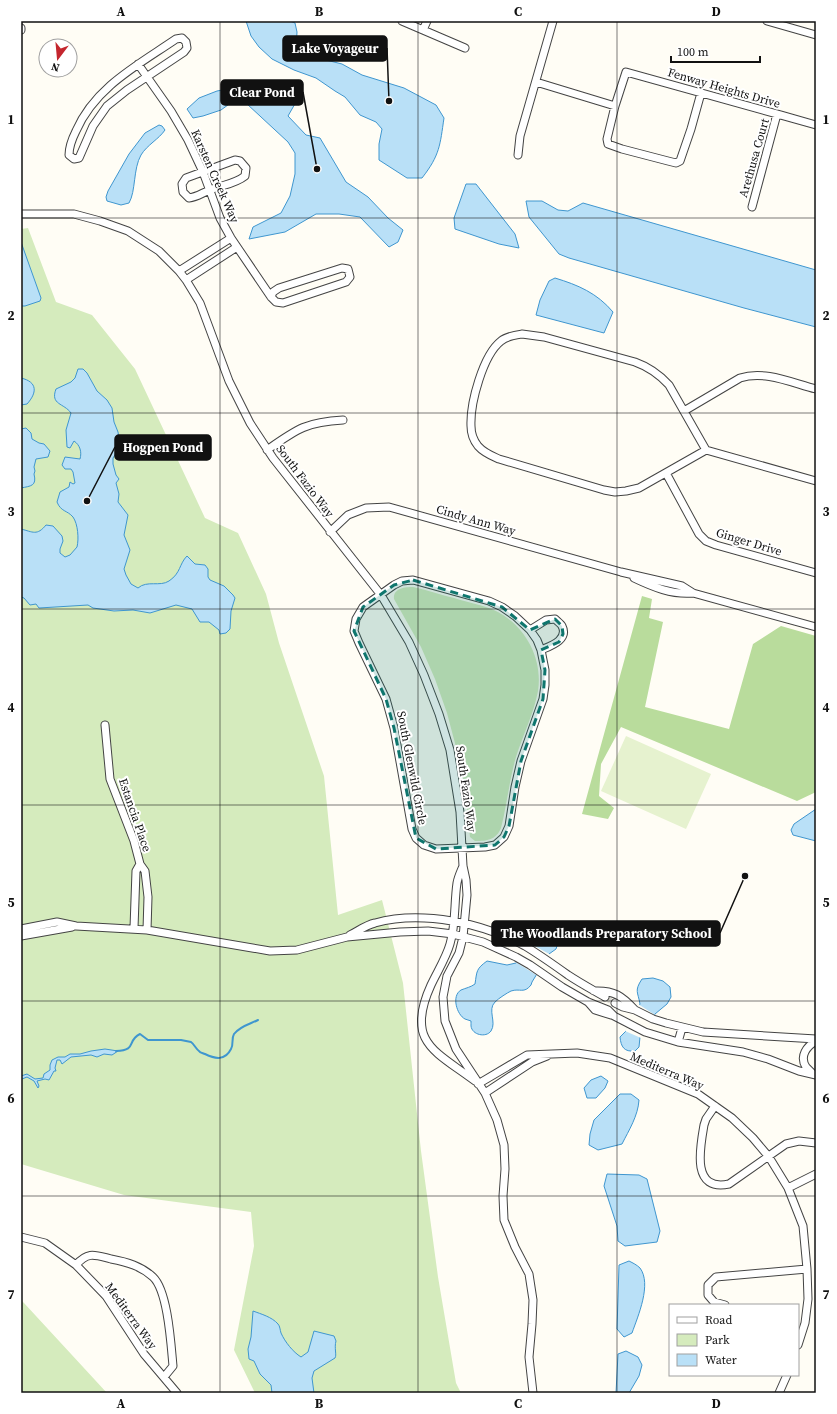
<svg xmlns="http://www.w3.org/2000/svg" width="837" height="1414" viewBox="0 0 837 1414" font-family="'Source Serif 4',serif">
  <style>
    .green { fill: #d5ebbd }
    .forest { fill: #b9dc9c }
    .pitch { fill: #e6f2cf }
    .water { fill: #b9e0f7; stroke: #3f96cf }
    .pier { fill: #fffdf5 }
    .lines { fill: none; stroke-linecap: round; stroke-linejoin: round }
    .stream { stroke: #3f96cf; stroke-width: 2 }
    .minor-tunnel { stroke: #dbdad3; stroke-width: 7; stroke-dasharray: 7 3.5; stroke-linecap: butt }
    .minor-casing { stroke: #444; stroke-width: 9 }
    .minor { stroke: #fff; stroke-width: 7 }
    .marked { fill: #0f766e; fill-opacity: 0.2; stroke: #0f766e; stroke-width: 3; stroke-dasharray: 8 5; stroke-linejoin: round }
    .grid { fill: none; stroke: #111; stroke-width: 1; stroke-opacity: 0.55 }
    .labels { text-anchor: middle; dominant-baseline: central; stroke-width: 4; stroke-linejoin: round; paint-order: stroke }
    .street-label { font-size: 12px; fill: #111; stroke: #fff }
    .leader { fill: none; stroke: #111; stroke-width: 1.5 }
    .callout-dot { fill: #111; stroke: #fff; stroke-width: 1.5 }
    .callout { fill: #111; stroke: #111; stroke-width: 1.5 }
    .callout-label { font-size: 13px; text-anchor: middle; font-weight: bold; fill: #fff }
    .neatline { fill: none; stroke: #111; stroke-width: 1.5 }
    .grid-label { font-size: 13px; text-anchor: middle; font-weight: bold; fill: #111 }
  </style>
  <rect width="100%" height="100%" fill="#fffdf5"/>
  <!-- green -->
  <path class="green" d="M28,228L56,302L92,315L135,369L205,518L238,533L266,594L279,643L324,776L338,915L382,900L403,983L421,1151L438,1277L456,1383L461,1393H255L234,1350L254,1246L251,1212L124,1195L21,1164V229Z
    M413,587C427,590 441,595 454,598C469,603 484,605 498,612C526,627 543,659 538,691C534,713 523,735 516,757C509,781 507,805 501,828C496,840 487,841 475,841L470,837L464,782L456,747L447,713L435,679L421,647L394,599C393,588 405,587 413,587Z
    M21,1300L24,1303L107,1393H21Z"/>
  <!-- forest -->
  <path class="forest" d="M642,596L652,599L649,618L663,622L645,707L729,729L753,644L781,626L816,636V792L797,801L621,727L601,764L599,796L614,808L608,819L582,814Z"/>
  <!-- pitch -->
  <path class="pitch" d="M626,736L711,774L686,829L601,791Z"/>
  <!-- water -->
  <path class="water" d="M246,21H290L295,23L297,32L296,48L306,55L342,64L362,75L404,88L436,105L444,118C440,145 440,155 422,178H407L379,160V144L382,129L376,122L360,115L345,97L335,91L316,78L294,70L272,59L259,47L251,36Z
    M260,83L287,94L296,102L288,116L306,135L320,138L346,182L368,197L388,218L403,230L398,242L389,247L360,217L339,214H316L285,232L249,239L253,227L281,213L290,196L295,174V153L288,142L247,104L232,102L221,110L203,116L193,118L187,109L199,98L217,91Z
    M159,125L162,126L165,130C159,139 147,145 141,155C133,169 136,191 129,203L121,205L107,201L106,197L108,191L129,154L145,133Z
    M466,184H476L515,234L519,248L499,244L455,229L454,218Z
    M526,201H542L558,210L568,211L583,203L816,270V327L744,308L569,258L559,254L529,217Z
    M21,242L41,298L40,301L25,306H21Z
    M555,278C578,285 597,293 613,312L604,333L536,315L540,300L549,281Z
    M78,369H83L87,373L97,391L107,400L112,408L114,422L118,432L120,444L118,450L113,458V464L116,475L119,479L116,483L119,494L118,502L128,515L124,535L130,550L124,569L126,575L131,584L138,588C147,580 160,587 169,581C181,573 179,564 187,556L195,564L205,565L208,569V577L210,580L224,586L233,595L235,598L231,611L230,629L226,633L220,634L219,630L209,622H200L192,609L176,605L150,613L133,610L114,611L93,608L88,605L39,608L36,604L30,605L24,598L21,597V529C33,532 37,536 46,525L53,526L62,536L63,541L60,549V553L65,557L70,555L77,547C79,539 78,524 73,517C67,510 61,512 57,502L60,492L69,487L70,482L73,484L75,483L73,472L71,469H65L62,465L65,457L80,459C82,452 80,445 74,441L70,448L67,447L66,430L71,413C64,403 50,405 56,389L71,382L75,378Z
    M21,378C38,382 37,393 27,404L21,405Z
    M26,428L31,433L32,439L39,443L44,444L50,451L48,457L36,459L34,467L35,471L34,474C37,486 31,486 21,488V429Z
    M816,809V841L793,835L791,830L794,824Z
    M546,937L548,942H554L557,946L556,949L549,954L532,982L531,985C524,994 520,988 511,991C507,993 499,998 495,1002C487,1010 497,1022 491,1031C486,1038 472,1035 471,1026C471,1024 471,1023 471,1021C469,1020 467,1020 465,1019C457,1015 451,996 461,990C466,988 471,987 475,984C477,971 476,969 487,961L507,965L516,963L533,945Z
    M653,978L663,981L670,987L671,997L667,1004L655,1014L640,1037L639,1047L635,1051C624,1052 621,1047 620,1037L626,1031L640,1004C638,992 634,991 642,979Z
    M105,1049L118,1051L112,1055L104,1054L97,1057L91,1055L71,1057L62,1064L60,1060H57L55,1068L56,1071H54L49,1080L45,1079L37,1081L39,1086L38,1088L34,1081L27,1077L22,1079L21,1078V1076L27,1074L35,1079L43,1078L44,1074L50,1070V1065L52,1060L58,1057H65L70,1054H80L91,1051Z
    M601,1076L608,1081L605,1088L596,1098H587L584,1088L591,1080Z
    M620,1094H631L639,1100C638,1116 629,1130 622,1144L598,1150L589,1145L590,1134L594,1120Z
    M607,1174L639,1175L647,1179L660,1231L657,1242L625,1246L618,1241L617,1226L604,1186Z
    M629,1261C633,1263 637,1265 640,1268C652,1284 638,1316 632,1333L624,1337L617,1329L619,1265Z
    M253,1311C261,1314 272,1317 278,1324C280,1326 280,1330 281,1333C285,1342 293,1352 301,1357L308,1352L314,1331L334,1336L336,1341C334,1348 337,1355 335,1358L314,1371L312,1378L314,1393H272L271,1385L260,1374L254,1361L249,1359L248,1349L251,1337Z
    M626,1351L638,1357L642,1365L639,1376L629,1393H616L618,1354Z"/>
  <!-- pier -->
  <path class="pier" d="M531,944L551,955L538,976L514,961Z
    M638,1004L655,1015L641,1038L625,1031Z"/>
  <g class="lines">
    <!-- stream -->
    <path class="stream" d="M116,1051C138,1050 126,1041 140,1034L148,1040H181L191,1042C194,1044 196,1049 199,1051C200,1053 203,1053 205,1054C215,1059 225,1061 231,1049C234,1044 231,1039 234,1034C240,1026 250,1024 258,1020"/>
    <!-- minor-tunnel -->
    <path class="minor-tunnel" d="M605,997L615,1003"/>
    <defs>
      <path id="minor" d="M402,21L465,48
        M767,21L816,35
        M21,28V30
        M423,30L427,21
        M182,38L186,42L187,48L184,52L127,90L107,106L93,126L79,158L74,159L69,155C69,146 72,139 76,131C95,87 138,65 176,39Z
        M138,64L171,111L188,140L203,172L220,218L231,238L271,297L276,302L283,303L346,282L350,277L348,269L342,268L279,288L273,292L271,297
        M536,82L615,106
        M701,93L691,129L680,161L676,163L668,161L622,149L608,144L607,139L615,106L626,72C690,90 753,107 816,125
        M518,155L520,136L553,21
        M235,160L240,161L246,168L245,176C235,184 222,185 210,190C202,193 197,197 189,198L183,192L182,184L186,178Z
        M752,207L777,114
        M21,214H74L100,221L128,231L159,251L179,271L186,280L200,303L229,381L250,423L273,458L381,595L409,642L424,675L439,714L450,750L460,812L463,866L466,880L467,895L463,937L459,953L447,976L443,997L445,1021L456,1049L485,1093L497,1120L504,1145L505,1169L503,1196L504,1220L515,1247L529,1274L533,1300L532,1324L529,1357L533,1393
        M179,271L231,238
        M186,280L237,247
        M522,334L544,337L635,362C649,367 659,374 669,385L706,450L639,488L626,491L615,492L604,490L499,459C492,456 484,453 478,446C474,441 471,433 471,426C470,403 483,355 501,341C507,336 515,335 522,334Z
        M684,411L740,378C765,370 792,383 816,389
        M267,450C297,429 306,422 343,420
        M706,450L816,481
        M666,473L699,534L706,541L716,545L816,573
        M330,532L348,515L366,508L389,507L621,572L682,586L693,593L816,627
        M634,578C653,587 672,595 693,593
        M413,580L489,601L502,607L515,616L530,630L537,640L541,650L545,670V685L543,699L521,761L515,787L509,826L504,837L495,845L485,847L436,849L424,845L416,838L412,829L394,728L386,699L359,643L354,631L356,619L363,607L394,585L402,581Z
        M530,630L546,620L555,619C557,621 561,624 562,626C569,640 550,646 541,650
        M105,725L110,779L134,841L140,864L145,871L148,897L147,930
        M463,866C461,871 458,877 457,883C454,903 456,924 450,944C446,958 437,972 431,985C405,1042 435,1051 475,1081
        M134,928L136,871L140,864
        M21,929L57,922L76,926L147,930L270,951L297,950L347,937L400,932L428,931L453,934L483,942L516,957L530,965L562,987L588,1002L608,1010L614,1016L645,1032L678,1042L743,1052L768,1059L799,1071L816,1075
        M350,935C358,931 366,925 375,923C422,910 483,923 525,946C540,955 554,965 568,975C580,983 593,990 605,997
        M21,936L72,927
        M594,991C614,990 622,996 635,1010
        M588,1002L595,1010L611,1015
        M615,1003L623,1007L635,1010L653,1019L666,1023L703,1032L816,1039
        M678,1042L682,1028
        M813,1074C811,1072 808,1069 806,1067C799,1056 807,1046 816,1041
        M478,1084L527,1055L577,1053L610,1058L698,1094L732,1118L753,1138L769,1157L788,1188L803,1226L807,1269L808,1299L805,1323L798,1345
        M485,1093L532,1062L547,1056
        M715,1106L706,1119L704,1125C700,1148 691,1192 729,1184L786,1144L799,1141L816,1143
        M788,1188L816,1174
        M21,1237L45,1243L76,1265L106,1296L144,1354L177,1393
        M76,1265C88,1251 95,1255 111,1259C127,1262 141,1266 153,1277C168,1291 171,1345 173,1366L164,1377
        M725,1305L714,1302L708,1295V1285L716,1277L807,1269
        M779,1393L787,1375"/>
    </defs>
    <!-- minor casing -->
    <use href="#minor" class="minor-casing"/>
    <!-- minor -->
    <use href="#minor" class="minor"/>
  </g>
  <!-- marked area -->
  <path class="marked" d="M413,580L502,607L530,630L555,619L562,626L563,634L559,642L541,650L545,670L543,699L521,761L509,826L504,837L495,845L436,849L416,838L394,728L386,699L354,631L363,607L394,585Z"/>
  <!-- grid -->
  <path class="grid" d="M220,21V1393M418,21V1393M617,21V1393M21,218H816M21,413H816M21,609H816M21,805H816M21,1001H816M21,1196H816"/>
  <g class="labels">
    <!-- street labels -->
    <g class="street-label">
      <text transform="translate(724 88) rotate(16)">Fenway Heights Drive</text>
      <text transform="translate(754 158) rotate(-74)">Arethusa Court</text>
      <text transform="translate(215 176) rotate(66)">Karsten Creek Way</text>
      <text transform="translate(305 481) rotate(53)">South Fazio Way</text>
      <text transform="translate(476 520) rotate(16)">Cindy Ann Way</text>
      <text transform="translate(749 542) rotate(17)">Ginger Drive</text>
      <text transform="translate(412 768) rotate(79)">South Glenwild Circle</text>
      <text transform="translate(466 789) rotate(82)">South Fazio Way</text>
      <text transform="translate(135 815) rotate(71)">Estancia Place</text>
      <text transform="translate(667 1071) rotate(23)">Mediterra Way</text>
      <text transform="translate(131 1316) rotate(54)">Mediterra Way</text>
    </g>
  </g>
  <!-- callouts -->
  <path class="leader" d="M389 101L387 48M317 169L303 92M87 501L115 447M745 876L720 933"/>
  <g class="callout-dot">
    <circle cx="389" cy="101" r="4"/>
    <circle cx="317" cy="169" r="4"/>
    <circle cx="87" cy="501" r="4"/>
    <circle cx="745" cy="876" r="4"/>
  </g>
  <g class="callout">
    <rect x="283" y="36" width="104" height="25" rx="4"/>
    <rect x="221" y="80" width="82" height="25" rx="4"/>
    <rect x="115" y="435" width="96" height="25" rx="4"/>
    <rect x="492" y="921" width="228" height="25" rx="4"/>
  </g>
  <g class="callout-label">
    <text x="335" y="53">Lake Voyageur</text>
    <text x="262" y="97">Clear Pond</text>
    <text x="163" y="452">Hogpen Pond</text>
    <text x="606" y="938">The Woodlands Preparatory School</text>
  </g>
  <!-- border -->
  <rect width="837" height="1414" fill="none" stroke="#ffffff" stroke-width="44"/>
  <!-- legend -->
  <rect x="669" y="1304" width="130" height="72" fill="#ffffff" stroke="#a0a0a0"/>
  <rect x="677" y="1317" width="20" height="6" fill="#ffffff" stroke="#a0a0a0"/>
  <text x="705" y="1324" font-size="12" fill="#111111">Road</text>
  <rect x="677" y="1334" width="20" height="12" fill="#d5ebbd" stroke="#a0a0a0"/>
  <text x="705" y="1344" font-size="12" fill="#111111">Park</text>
  <rect x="677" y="1354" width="20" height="12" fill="#b9e0f7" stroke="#a0a0a0"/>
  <text x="705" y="1364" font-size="12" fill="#111111">Water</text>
  <!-- north arrow -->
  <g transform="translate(58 58) rotate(196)"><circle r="19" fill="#ffffff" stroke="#a0a0a0"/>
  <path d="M0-3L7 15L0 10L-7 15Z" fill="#c4262e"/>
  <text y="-6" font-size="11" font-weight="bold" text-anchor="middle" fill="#111111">N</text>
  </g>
  <!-- scale -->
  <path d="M671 56v6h89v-6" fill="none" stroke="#111111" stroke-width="2"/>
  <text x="677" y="56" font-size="12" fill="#111111" stroke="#ffffff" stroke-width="3" paint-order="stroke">100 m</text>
  <rect x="22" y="22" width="793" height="1370" class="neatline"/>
  <g class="grid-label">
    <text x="121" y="16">A</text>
    <text x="319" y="16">B</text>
    <text x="518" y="16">C</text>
    <text x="716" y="16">D</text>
    <text x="11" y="124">1</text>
    <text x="826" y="124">1</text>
    <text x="11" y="320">2</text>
    <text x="826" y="320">2</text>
    <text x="11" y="516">3</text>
    <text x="826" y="516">3</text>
    <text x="11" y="712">4</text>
    <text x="826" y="712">4</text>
    <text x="11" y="907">5</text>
    <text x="826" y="907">5</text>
    <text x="11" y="1103">6</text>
    <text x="826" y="1103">6</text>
    <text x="11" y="1299">7</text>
    <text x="826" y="1299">7</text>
    <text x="121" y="1408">A</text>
    <text x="319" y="1408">B</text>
    <text x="518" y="1408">C</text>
    <text x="716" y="1408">D</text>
  </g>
</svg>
